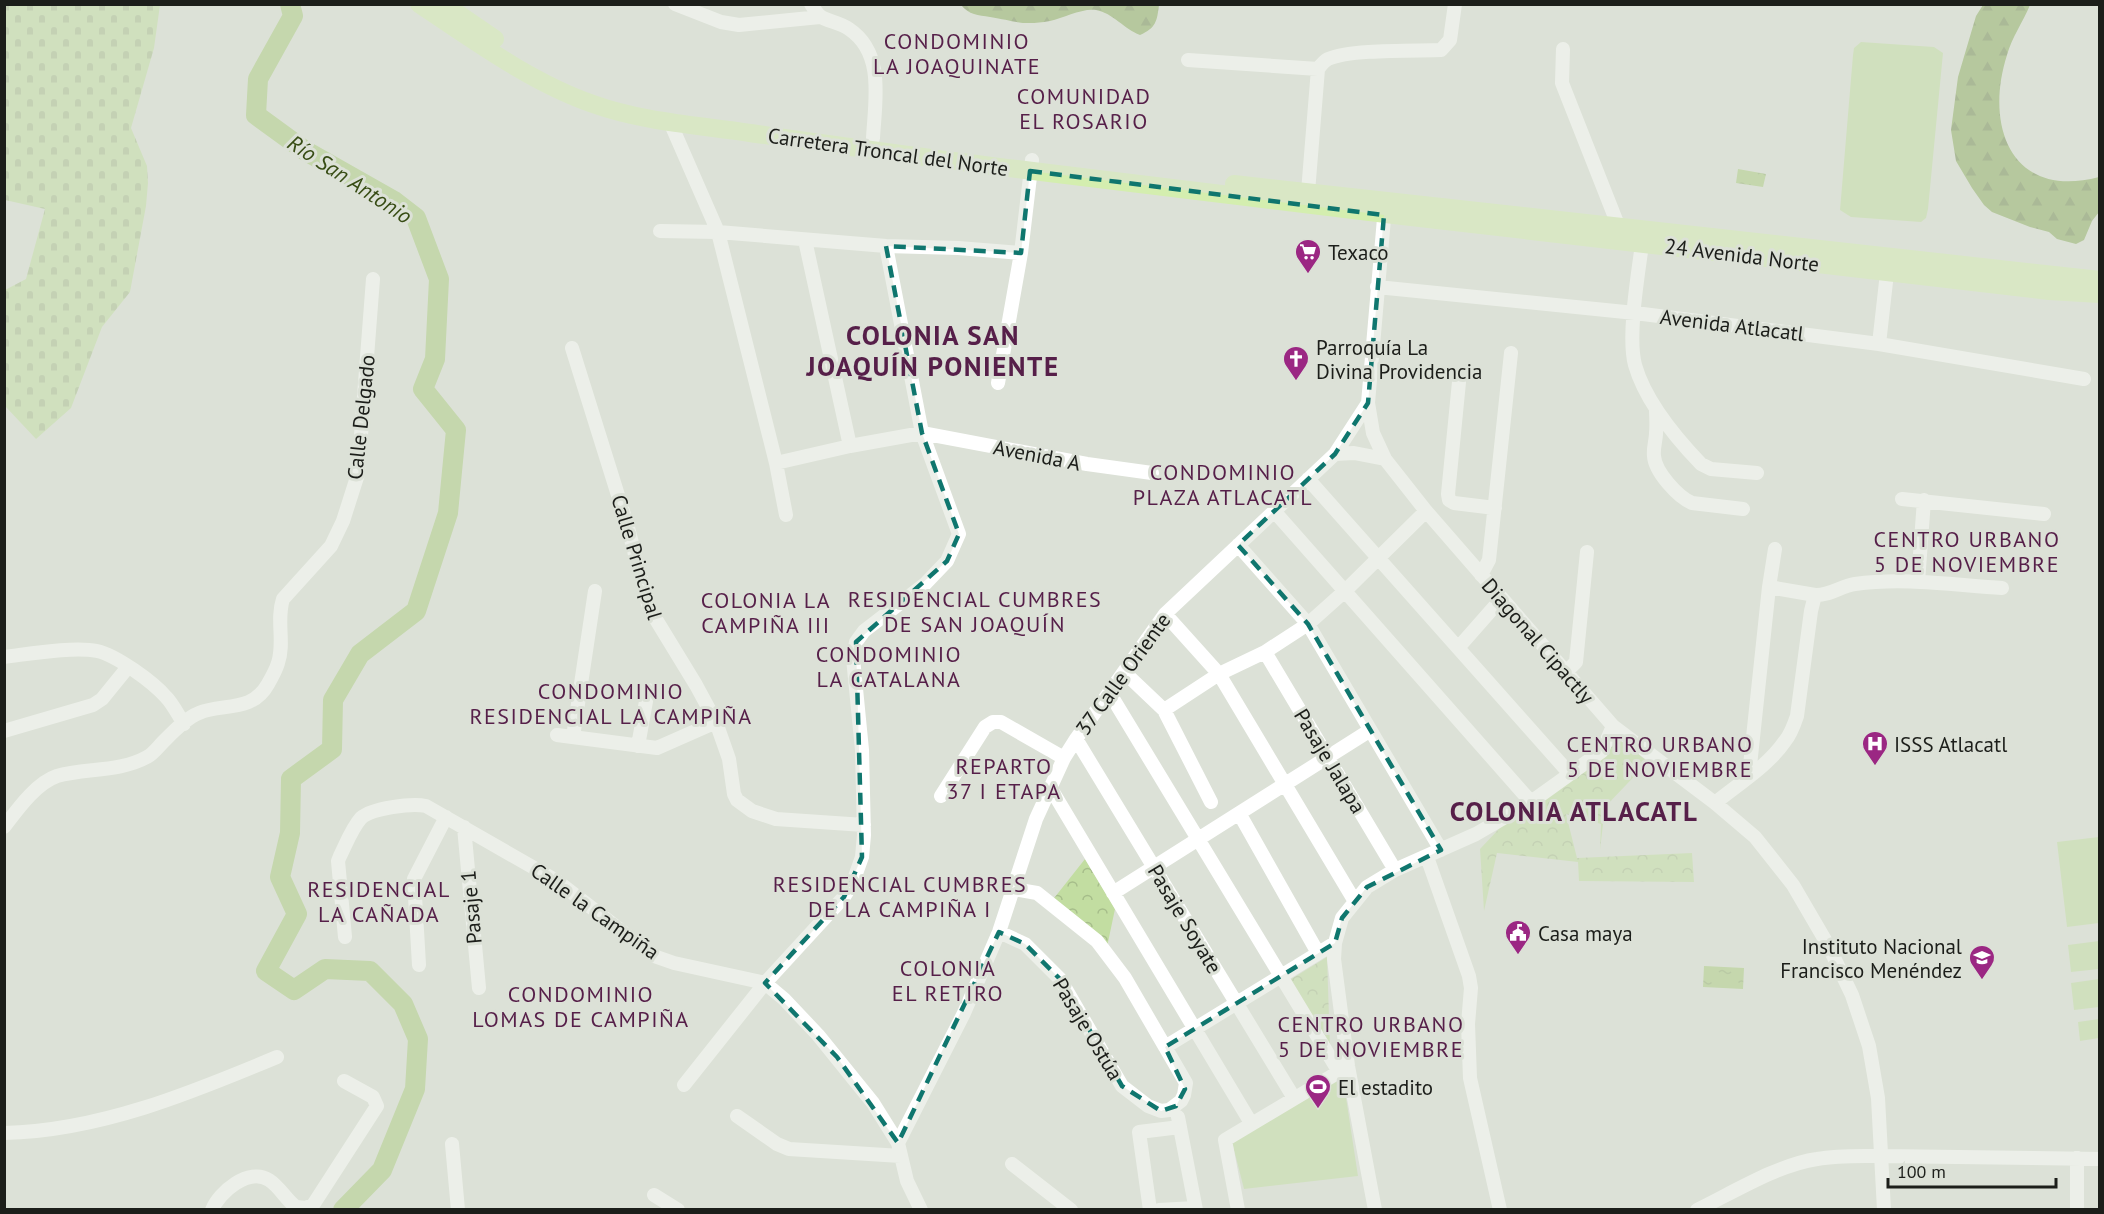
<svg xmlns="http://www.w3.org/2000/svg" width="2104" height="1214" viewBox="0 0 2104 1214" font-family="'PT Sans',sans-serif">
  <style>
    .green { fill: #c2dda1 }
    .forest { fill: url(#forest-firs) }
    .cemetery { fill: url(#cemetery-stones) }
    .park { fill: url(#park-crowns) }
    .water { fill: url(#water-ripples) }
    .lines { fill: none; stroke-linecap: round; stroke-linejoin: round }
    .river { stroke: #a8ca7a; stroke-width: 20 }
    .minor { stroke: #fff; stroke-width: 14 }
    .major { stroke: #d4eeaf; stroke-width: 18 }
    .marked { fill: none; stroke: #0f766e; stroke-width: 4.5; stroke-dasharray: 12 8; stroke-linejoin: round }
    .labels { text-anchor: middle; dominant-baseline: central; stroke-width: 6; stroke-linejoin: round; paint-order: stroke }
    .street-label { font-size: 21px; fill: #1c1e1a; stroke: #dce1d7 }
    .poi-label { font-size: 21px; fill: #1c1e1a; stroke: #dce1d7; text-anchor: start }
    .neighbourhood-label { font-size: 22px; letter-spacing: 1.5px; fill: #561f49; stroke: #dce1d7 }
    .water-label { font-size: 22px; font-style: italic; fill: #374c14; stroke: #dce1d7 }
    .district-label { font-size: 27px; font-weight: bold; letter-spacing: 1.5px; fill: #561f49; stroke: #dce1d7 }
  </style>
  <defs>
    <pattern id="forest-firs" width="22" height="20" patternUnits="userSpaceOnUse" patternTransform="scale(1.5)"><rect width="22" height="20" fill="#87a859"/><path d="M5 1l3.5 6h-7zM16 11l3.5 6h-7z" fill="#6e8849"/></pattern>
    <pattern id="cemetery-stones" width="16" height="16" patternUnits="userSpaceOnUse" patternTransform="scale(1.5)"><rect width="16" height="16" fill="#c2dda1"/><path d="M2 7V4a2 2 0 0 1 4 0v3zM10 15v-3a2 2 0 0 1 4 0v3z" fill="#a6bd8a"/></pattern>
    <pattern id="park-crowns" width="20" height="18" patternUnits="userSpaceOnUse" patternTransform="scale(1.5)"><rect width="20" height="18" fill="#c2dda1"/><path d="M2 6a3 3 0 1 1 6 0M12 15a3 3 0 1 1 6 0" fill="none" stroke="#a6bd8a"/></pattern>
    <pattern id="water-ripples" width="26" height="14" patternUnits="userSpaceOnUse" patternTransform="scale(1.5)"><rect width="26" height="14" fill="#a8ca7a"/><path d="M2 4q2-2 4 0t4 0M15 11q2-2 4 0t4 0" fill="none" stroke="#90ad69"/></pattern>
  </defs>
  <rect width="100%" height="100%" fill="#dce1d7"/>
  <!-- green -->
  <path class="green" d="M1861,42L1934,47L1943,53L1928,209L1926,218L1921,222L1851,217L1840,210L1853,55L1854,48Z
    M2099,837V923L2067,927L2057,842Z
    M2099,941V969L2071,972L2068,945Z
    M2099,979V1007L2074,1010L2071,983Z
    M2099,1019V1038L2080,1041L2078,1022Z
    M1343,1078L1358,1176L1244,1189L1232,1142Z"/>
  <!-- forest -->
  <path class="forest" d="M961,5L1159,4V5C1157,21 1156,28 1140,35C1124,29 1113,13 1096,10C1082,8 1064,18 1050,21C1023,26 1015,21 990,17C978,15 969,15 961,5Z
    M1983,5H2030C2023,22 2012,37 2007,55C1984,127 2012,200 2099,177V212L2092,221L2084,240L2076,244L2057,239L2049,232L2030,227L1992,212L1984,205L1972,188L1956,161L1951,130L1958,77L1976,16Z"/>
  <!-- cemetery -->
  <path class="cemetery" d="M5,4L160,5L154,48L131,128L147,166L148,183L146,206L130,292L102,327L71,408L36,439L5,406V290L26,279L45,209L5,200Z"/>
  <!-- park -->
  <path class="park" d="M1620,739L1648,762L1605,807L1600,850L1601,824L1566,814L1577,858L1692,853L1694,882L1579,881L1578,862L1497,853L1484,911L1480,849L1513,814L1604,754Z
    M1085,859L1115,909L1107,947L1051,902Z
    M1327,957L1330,1047L1288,981Z"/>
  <!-- water -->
  <path class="water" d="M1738,169L1766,174L1763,187L1736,183Z
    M1704,966L1744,968L1743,989L1703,987Z"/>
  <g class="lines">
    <!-- river -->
    <path class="river" d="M290,4L293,16L258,79L256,115L304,150L394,201L416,218L439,279L435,359L423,389L456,430L448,513L416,611L360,654L333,700L332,749L291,779L290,833L280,877L297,914L266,971L294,990L325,969L370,971L403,1004L418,1039L415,1089L382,1170L343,1210"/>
    <!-- minor -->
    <path class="minor" d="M675,4L721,22L739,25L820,17
      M811,4C814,8 816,13 820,16C826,21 841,23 849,29C885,53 875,101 873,138
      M1563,49L1562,83L1618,225
      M1188,60L1318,69
      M670,122L718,232L776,463L786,515
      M1308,192L1318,69C1321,65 1324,61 1328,59C1350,49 1415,51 1441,50L1450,40L1455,4
      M1385,207L1368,403L1373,433L1385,459L1426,511L1613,726L1715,803L1755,837L1793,885L1828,945L1852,995L1869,1046L1878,1098L1884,1210
      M660,231L718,232L886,246L958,248L1021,253
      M1643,237C1639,269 1627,335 1635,365C1645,400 1676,438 1701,464L1711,469L1757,473
      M805,240L850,446
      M1377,287L1635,313L1879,344L2084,379
      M1879,344L1888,264
      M572,348L627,524L649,608L696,685L716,722L729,759L734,794L737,800L752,811L776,819L864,825
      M1459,382L1448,494L1449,500L1454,503L1495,508
      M998,383L1021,253L1032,160
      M1656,409C1656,417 1657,425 1656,433C1656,440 1653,448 1654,456C1655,472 1678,497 1692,503L1743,509
      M1335,454L1354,453L1385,459
      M776,463L850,446L922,433L1087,464L1152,473
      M1308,479L1570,774
      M1902,499L2044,514
      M1274,511L1531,802
      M1238,545L1308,624L1441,850
      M1481,575L1489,560L1511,353
      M1918,582L1924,500
      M1769,587L1815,595
      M1165,614L1219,674L1354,900
      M1458,648L1502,598
      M1265,652L1395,870
      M4,657C29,654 74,646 97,651C116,655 153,682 166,697C173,704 178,715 184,724
      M1124,672L1164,710L1211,802
      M1566,672L1576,662L1587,552
      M1109,692L1339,1072
      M1164,710L1219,674L1265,652L1308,624L1346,590L1426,511
      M4,731L93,705L102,699L128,667
      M557,735L657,748L716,722
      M573,737L595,591
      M1076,739L1294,1098
      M638,746L648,690
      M1749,775L1769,587L1775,549
      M1050,787L1251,1123
      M941,796L985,727L993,722H1001L1064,758
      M1715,803C1738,784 1768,766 1785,741C1791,734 1794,725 1797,716L1811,611L1815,595C1829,596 1841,586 1855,584C1903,577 1954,585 2002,588
      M1239,813L1318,953
      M4,827C17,810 36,783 57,776C85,768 120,772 147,757C153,754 158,747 163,742C173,732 186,718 199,713C222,703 252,713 268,684C272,677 276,670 278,663C285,643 276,620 283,599L331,546L343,521L358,474L373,279
      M464,827L479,988
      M1427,857L1469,976L1471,988L1468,1024L1470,1078L1500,1210
      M1113,893L1369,731
      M999,932L1025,944L1060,979L1122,1086L1148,1106L1161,1111L1169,1110L1181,1101L1184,1095L1186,1083L1125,978L1097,941L1037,893L1014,889
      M345,937L338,861L340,856C346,844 352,828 361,818C372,808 412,803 426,806L557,881L654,956L674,963L765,983L784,999L818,1035L873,1103L898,1143L907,1181L921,1210
      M419,965L414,879L446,817
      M1165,1047L1335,943
      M684,1085L765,983L844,897L853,882L862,857L864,835L862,750L853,658L856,642L864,631L925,584L947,561L959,534L922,433L886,246
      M737,1116L777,1144L789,1149L901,1156
      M1178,1117L1196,1210
      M4,1133C99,1131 191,1093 277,1057
      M898,1143L964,1013L999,932L1036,819L1064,758L1076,739L1165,614L1335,454L1368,403
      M452,1144L458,1210
      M1012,1164L1071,1210
      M654,1195L678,1210
      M212,1210C219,1192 249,1167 269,1180C280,1187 286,1200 296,1207L306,1208L313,1205L377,1106L373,1097L344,1081
      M1150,1210L1139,1132L1180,1127
      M1159,1210L1195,1208
      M1238,1210L1225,1140L1347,1067
      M1375,1210L1348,1066L1334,959L1335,943L1342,918L1367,887L1395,870L1476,834L1531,802L1602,751L1613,726
      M1697,1210C1734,1192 1777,1165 1817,1159C1839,1155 1860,1156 1882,1156L2100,1159
      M2077,1210V1158"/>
    <!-- major -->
    <path class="major" d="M419,4C473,40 532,83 593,104C643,122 698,125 750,133C850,147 949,161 1049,173C1382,215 1716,252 2049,291L2100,294
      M444,4L495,39
      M1234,184L2100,280"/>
  </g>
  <!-- marked area -->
  <path d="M0 0H2104V1214H0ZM1030,171L1384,215L1368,403L1335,454L1238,545L1308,624L1441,850L1367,887L1342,918L1335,943L1165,1047L1185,1089L1176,1106L1161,1111L1122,1086L1060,979L1025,944L999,932L898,1143L837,1057L765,983L844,897L862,857L856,642L947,561L959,534L922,433L886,246L1021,253Z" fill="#dce1d7" fill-opacity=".55" fill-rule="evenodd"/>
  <path class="marked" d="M1030,171L1384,215L1368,403L1335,454L1238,545L1308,624L1441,850L1367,887L1342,918L1335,943L1165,1047L1185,1089L1176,1106L1161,1111L1122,1086L1060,979L1025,944L999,932L898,1143L837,1057L765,983L844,897L862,857L856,642L947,561L959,534L922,433L886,246L1021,253Z"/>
  <!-- icons -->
  <defs>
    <symbol id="supermarket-pin" viewBox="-11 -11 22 30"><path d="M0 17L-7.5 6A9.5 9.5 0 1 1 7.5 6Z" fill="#9b2783" stroke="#dce1d7"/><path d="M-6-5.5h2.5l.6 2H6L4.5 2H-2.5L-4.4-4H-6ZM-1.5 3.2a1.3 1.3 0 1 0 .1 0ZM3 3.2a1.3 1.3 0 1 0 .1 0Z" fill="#fff"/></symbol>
    <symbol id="church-pin" viewBox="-11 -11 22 30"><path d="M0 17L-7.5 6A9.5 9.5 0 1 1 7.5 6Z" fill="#9b2783" stroke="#dce1d7"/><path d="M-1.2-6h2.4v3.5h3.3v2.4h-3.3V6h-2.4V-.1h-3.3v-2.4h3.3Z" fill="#fff"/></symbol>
    <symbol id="hospital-pin" viewBox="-11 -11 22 30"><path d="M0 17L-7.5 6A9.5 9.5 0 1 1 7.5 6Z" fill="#9b2783" stroke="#dce1d7"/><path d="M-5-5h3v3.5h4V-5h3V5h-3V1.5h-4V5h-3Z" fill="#fff"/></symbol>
    <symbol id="civic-pin" viewBox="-11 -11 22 30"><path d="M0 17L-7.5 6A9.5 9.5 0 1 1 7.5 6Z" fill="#9b2783" stroke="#dce1d7"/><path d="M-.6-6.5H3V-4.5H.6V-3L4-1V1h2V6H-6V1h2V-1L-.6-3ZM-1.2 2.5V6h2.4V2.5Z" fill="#fff"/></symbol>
    <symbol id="school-pin" viewBox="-11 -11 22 30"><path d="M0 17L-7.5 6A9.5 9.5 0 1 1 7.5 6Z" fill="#9b2783" stroke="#dce1d7"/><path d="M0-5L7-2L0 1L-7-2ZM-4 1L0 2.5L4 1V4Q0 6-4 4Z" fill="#fff"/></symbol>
    <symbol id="stadium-pin" viewBox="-11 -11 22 30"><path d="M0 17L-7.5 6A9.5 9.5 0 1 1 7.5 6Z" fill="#9b2783" stroke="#dce1d7"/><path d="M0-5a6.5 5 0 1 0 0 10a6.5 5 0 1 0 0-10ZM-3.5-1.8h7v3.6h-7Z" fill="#fff"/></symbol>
  </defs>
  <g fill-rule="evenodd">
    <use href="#supermarket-pin" x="1293" y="237" width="30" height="40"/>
    <use href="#church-pin" x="1281" y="344" width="30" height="40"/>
    <use href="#hospital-pin" x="1860" y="729" width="30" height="40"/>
    <use href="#civic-pin" x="1503" y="918" width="30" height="40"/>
    <use href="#school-pin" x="1967" y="943" width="30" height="40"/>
    <use href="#stadium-pin" x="1303" y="1072" width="30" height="40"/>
  </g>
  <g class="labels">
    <!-- street labels -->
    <g class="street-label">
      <text transform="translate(888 152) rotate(8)">Carretera Troncal del Norte</text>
      <text transform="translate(1742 255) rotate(7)">24 Avenida Norte</text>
      <text transform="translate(1732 325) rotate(7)">Avenida Atlacatl</text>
      <text transform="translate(361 417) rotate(-84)">Calle Delgado</text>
      <text transform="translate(1037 455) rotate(11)">Avenida A</text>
      <text transform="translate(637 557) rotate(73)">Calle Principal</text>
      <text transform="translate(1538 641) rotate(49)">Diagonal Cipactly</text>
      <text transform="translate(1123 674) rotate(-54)">37 Calle Oriente</text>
      <text transform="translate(1330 761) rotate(59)">Pasaje Jalapa</text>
      <text transform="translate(471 907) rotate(-95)">Pasaje 1</text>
      <text transform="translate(595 911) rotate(35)">Calle la Campiña</text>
      <text transform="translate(1185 919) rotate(59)">Pasaje Soyate</text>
      <text transform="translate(1088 1029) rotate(59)">Pasaje Ostúa</text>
    </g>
    <!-- poi labels -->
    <g class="poi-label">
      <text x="1328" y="252">Texaco</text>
      <text x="1316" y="347">Parroquía La<tspan x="1316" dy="24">Divina Providencia</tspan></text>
      <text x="1894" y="744">ISSS Atlacatl</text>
      <text x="1538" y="933">Casa maya</text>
      <text x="1962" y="946" text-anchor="end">Instituto Nacional<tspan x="1962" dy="24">Francisco Menéndez</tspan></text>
      <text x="1338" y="1087">El estadito</text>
    </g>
    <!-- neighbourhood labels -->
    <g class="neighbourhood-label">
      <text x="957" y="41">CONDOMINIO<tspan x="957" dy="25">LA JOAQUINATE</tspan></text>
      <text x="1084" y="96">COMUNIDAD<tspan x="1084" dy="25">EL ROSARIO</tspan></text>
      <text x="1223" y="472">CONDOMINIO<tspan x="1223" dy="25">PLAZA ATLACATL</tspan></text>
      <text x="1967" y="539">CENTRO URBANO<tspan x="1967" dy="25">5 DE NOVIEMBRE</tspan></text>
      <text x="975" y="599">RESIDENCIAL CUMBRES<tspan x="975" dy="25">DE SAN JOAQUÍN</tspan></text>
      <text x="766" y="600">COLONIA LA<tspan x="766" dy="25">CAMPIÑA III</tspan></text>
      <text x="889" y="654">CONDOMINIO<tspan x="889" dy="25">LA CATALANA</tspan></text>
      <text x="611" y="691">CONDOMINIO<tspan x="611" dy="25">RESIDENCIAL LA CAMPIÑA</tspan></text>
      <text x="1660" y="744">CENTRO URBANO<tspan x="1660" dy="25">5 DE NOVIEMBRE</tspan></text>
      <text x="1004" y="766">REPARTO<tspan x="1004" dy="25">37 I ETAPA</tspan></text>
      <text x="900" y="884">RESIDENCIAL CUMBRES<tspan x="900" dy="25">DE LA CAMPIÑA I</tspan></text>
      <text x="379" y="889">RESIDENCIAL<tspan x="379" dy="25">LA CAÑADA</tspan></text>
      <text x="948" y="968">COLONIA<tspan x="948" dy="25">EL RETIRO</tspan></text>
      <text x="581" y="994">CONDOMINIO<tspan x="581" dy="25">LOMAS DE CAMPIÑA</tspan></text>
      <text x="1371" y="1024">CENTRO URBANO<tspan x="1371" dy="25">5 DE NOVIEMBRE</tspan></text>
    </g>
    <!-- water labels -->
    <g class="water-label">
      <text transform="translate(350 179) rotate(33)">Río San Antonio</text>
    </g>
    <!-- district labels -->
    <g class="district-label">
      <text x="933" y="335">COLONIA SAN<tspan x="933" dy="31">JOAQUÍN PONIENTE</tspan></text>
      <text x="1574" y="811">COLONIA ATLACATL</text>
    </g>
  </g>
  <!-- border -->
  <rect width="2104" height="1214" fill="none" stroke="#1c1e1a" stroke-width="12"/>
  <!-- scale -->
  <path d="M1888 1178v9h168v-9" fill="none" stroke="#1c1e1a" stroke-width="3"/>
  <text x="1897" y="1178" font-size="18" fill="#1c1e1a" stroke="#dce1d7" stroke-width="4.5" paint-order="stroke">100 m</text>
</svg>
